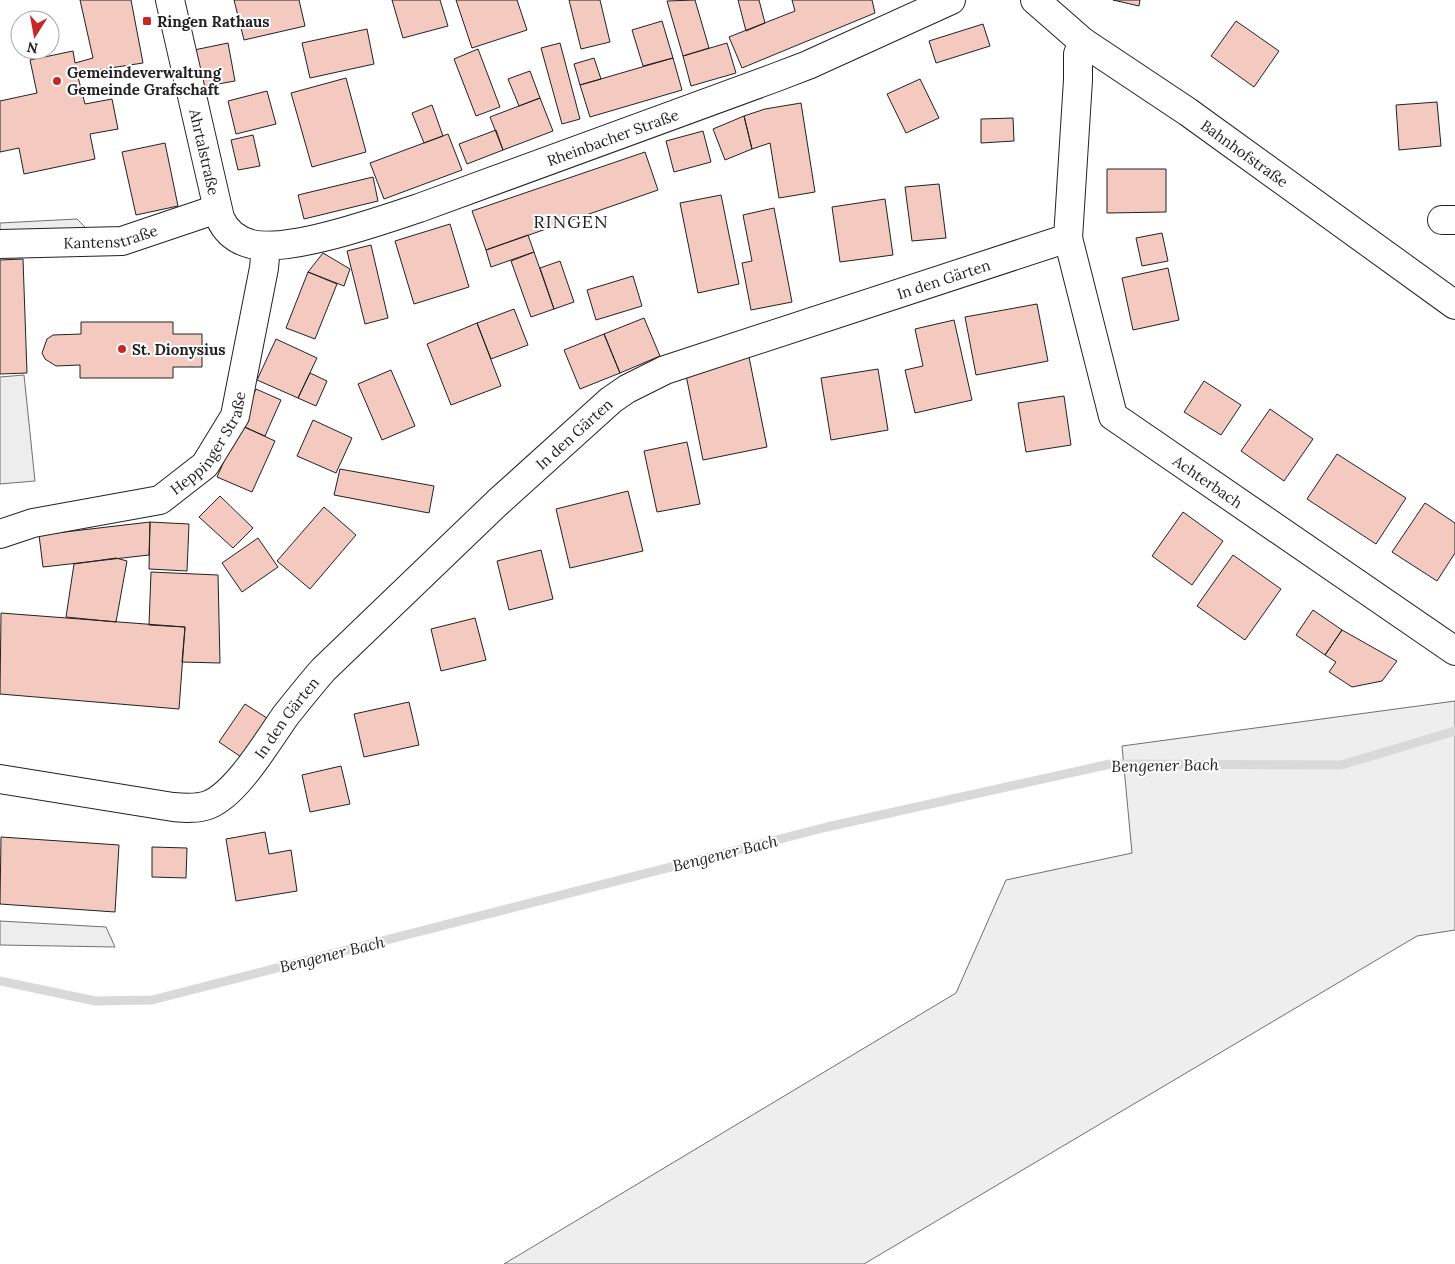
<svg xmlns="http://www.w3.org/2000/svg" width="1455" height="1264" viewBox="0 0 1455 1264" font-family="Lora,serif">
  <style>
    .green { fill: #eee; stroke: #6f6f6f }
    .parking { fill: #ededed; stroke: #6f6f6f }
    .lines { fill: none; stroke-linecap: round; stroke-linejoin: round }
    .stream { stroke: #d9d9d9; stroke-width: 9 }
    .building { fill: #f3c9c0; stroke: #222 }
    .street-casing { stroke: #222; stroke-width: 30 }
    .secondary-casing { stroke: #222; stroke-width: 30 }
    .street { stroke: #fff; stroke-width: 28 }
    .secondary { stroke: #fff; stroke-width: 28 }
    .poi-dot { fill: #c62828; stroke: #fff; stroke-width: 2 }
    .labels { text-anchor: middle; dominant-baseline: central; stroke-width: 4; stroke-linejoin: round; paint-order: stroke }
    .poi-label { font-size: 15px; font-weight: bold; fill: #222; stroke: #fff; text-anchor: start }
    .street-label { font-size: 15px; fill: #222; stroke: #fff }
    .water-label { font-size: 16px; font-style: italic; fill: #222; stroke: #fff }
    .quarter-label { font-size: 18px; letter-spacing: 1px; fill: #222; stroke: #fff }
  </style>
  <rect width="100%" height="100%" fill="#fff"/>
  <!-- green -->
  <path class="green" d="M1455,701V930L1417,936L864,1264H504L956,993L1006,880L1132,853L1122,746Z"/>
  <!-- parking -->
  <path class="parking" d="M77,219L86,228L0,231V223Z
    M24,375L35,481L0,484V377Z
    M0,921L106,927L115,947L0,945Z"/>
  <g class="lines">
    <!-- stream -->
    <path class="stream" d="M0,981L95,1001L152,1000L827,827L1110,764L1341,765L1455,731"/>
  </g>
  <!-- building -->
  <path class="building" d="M80,0H131L143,63L77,73L85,104L112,99L118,129L90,134L95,159L24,174L19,148L0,152V101L37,93L30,60L73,51L75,63L93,58Z
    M234,0H299L305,26L244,40Z
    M392,0H440L448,26L403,38Z
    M456,0H517L527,30L472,48Z
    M569,0H600L610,42L581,49Z
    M695,0L709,48L683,56L667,1Z
    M738,0H759L765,23L746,31Z
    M792,0H872L875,13L742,68L729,37L795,11Z
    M1113,0H1140L1139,6Z
    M662,21L673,58L643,66L632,30Z
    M1236,21L1279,51L1254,87L1211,56Z
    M983,24L990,46L936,63L929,41Z
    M367,29L374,64L310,78L302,43Z
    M228,43L235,81L201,87L194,50Z
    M560,43L580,119L562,124L541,48Z
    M727,43L736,73L691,86L683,56Z
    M478,49L500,107L476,116L454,59Z
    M594,58L601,79L580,85L574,64Z
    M673,58L682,90L590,117L580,85Z
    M530,71L540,98L519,106L508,79Z
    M346,78L366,152L312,167L291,93Z
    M920,79L939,118L906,133L887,94Z
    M267,91L276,124L236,134L228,101Z
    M540,98L553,131L503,150L490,117Z
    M1437,102L1441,146L1399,150L1396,105Z
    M801,103L815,192L779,198L770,143L752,149L744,116L765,109Z
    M432,105L443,136L424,143L412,113Z
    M744,116L752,149L725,160L713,129Z
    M1013,118L1014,141L981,143V119Z
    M496,130L503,150L467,164L459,144Z
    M703,131L711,162L674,172L666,141Z
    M448,134L462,170L384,199L370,163Z
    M253,135L260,166L238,170L231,140Z
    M165,143L178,206L136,215L122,152Z
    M645,152L658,190L486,250L472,211Z
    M1107,169H1166V212L1107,213Z
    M373,177L378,201L304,219L298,195Z
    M939,184L946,238L912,241L905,187Z
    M721,195L739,284L698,293L680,203Z
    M885,199L893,255L840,262L832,207Z
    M774,208L792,302L751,310L742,263L752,261L743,215Z
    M450,224L469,287L414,304L395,241Z
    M1162,233L1168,261L1142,266L1136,238Z
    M528,235L534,252L491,267L486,250Z
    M371,245L388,318L365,324L347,251Z
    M534,252L554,309L531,317L511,261Z
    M323,253L350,269L344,286L308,272Z
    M23,259L27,373L0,374V260Z
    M560,261L574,302L554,309L540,268Z
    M1168,268L1179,320L1133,330L1122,278Z
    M308,272L337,284L315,339L286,328Z
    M633,276L642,306L596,320L587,290Z
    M1037,304L1048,361L976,375L965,317Z
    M514,309L528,345L491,359L477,323Z
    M644,318L660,356L620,373L604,334Z
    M954,320L972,400L915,413L905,370L923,366L915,329Z
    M81,322H173V334H202V367H173V378H80V365L56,366L45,359L42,353L47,339L53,335L81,334Z
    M477,323L501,386L451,405L427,344Z
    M604,334L620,373L580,389L564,350Z
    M276,339L317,358L298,398L257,380Z
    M749,357L767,447L703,460L685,370Z
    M878,369L888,430L831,440L821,378Z
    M391,370L415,426L382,440L358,384Z
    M310,373L327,381L316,406L298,398Z
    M1204,381L1241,405L1221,435L1184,412Z
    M256,389L281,400L265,436L240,425Z
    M1064,396L1071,445L1026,452L1018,403Z
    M1270,409L1313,439L1284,481L1241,451Z
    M313,420L352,438L336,473L297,456Z
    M240,425L275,441L252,492L217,477Z
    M687,442L700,504L657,512L644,451Z
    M1337,454L1406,498L1376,544L1307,499Z
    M340,469L434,486L429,513L334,495Z
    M628,491L643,551L570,568L556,509Z
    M220,496L253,528L233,548L199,517Z
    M1425,503L1455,523V553L1437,581L1392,552Z
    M324,507L356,535L310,589L277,561Z
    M1183,512L1223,541L1192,585L1152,556Z
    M150,522L189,524L187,571L149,569Z
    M150,522L149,555L43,567L39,535Z
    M258,538L278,567L242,592L222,563Z
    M541,550L553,599L509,610L497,561Z
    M1233,555L1281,589L1245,640L1197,606Z
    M116,558L127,561L116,622L66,617L74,564Z
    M151,572L218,575L220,663L182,662L185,627L149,625Z
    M1313,610L1342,630L1325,655L1296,635Z
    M1,613L185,627L179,709L0,694Z
    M475,618L486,660L441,671L431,629Z
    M1342,630L1397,661L1382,681L1352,687L1329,672L1336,662L1325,655Z
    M409,702L419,745L364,757L354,714Z
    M245,704L270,720L244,759L219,742Z
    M341,766L350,804L310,812L302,775Z
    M265,832L269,854L291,850L297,891L236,901L226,839Z
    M1,837L119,845L115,912L0,904Z
    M152,847L187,848L186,878L152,877Z"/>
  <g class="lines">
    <defs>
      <g id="street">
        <path id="s1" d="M1035,0L1083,42L1188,112L1455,305"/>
        <path d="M1442,220H1455"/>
        <path id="s2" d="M1068,238L1113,416L1455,651"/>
        <path id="s3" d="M0,244L122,241L217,209"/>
        <path id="s4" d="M0,779L173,807C185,808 197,809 208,805C237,794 268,740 286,715C298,700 310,685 323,670L497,503L611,400L627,389L665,370L1068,238L1078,80V54L1083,42"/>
      </g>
      <g id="secondary">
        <path id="s5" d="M170,0L220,218C226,232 236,240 251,244C290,253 379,221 419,208L774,78L808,65L951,0"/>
        <path id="s6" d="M0,534L33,523L160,500L205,465L235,416L264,268L266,246"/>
      </g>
    </defs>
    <!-- street casing -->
    <use href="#street" class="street-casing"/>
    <!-- secondary casing -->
    <use href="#secondary" class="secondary-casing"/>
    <!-- street -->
    <use href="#street" class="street"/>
    <!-- secondary -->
    <use href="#secondary" class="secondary"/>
  </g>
  <!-- markers -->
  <g class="poi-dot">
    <rect x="142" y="16" width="10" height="10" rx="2.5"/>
    <circle cx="57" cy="81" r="5"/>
    <circle cx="122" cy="349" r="5"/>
  </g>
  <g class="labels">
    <!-- poi labels -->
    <g class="poi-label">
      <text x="157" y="21">Ringen Rathaus</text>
      <text x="67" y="72">Gemeindeverwaltung<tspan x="67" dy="17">Gemeinde Grafschaft</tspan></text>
      <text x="132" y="349">St. Dionysius</text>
    </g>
    <!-- street labels -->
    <g class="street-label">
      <text stroke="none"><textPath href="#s5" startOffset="645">Rheinbacher Straße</textPath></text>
      <text stroke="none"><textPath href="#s5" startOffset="156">Ahrtalstraße</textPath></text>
      <text stroke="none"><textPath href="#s1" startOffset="260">Bahnhofstraße</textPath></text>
      <text stroke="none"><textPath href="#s3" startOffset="111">Kantenstraße</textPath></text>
      <text stroke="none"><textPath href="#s4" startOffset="1139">In den Gärten</textPath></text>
      <text stroke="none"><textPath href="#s4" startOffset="734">In den Gärten</textPath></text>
      <text stroke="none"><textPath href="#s6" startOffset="241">Heppinger Straße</textPath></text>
      <text stroke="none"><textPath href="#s2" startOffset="299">Achterbach</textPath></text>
      <text stroke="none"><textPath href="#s4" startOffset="329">In den Gärten</textPath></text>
    </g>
    <!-- water labels -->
    <g class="water-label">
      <text transform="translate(1165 765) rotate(-1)">Bengener Bach</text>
      <text transform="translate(725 853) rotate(-14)">Bengener Bach</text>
      <text transform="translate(332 954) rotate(-14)">Bengener Bach</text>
    </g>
    <!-- quarter labels -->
    <g class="quarter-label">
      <text x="571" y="221">RINGEN</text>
    </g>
  </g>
  <!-- north arrow -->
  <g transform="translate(35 35) rotate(191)"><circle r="24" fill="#ffffff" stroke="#a7a7a7"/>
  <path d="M0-4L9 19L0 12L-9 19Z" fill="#c62828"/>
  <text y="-8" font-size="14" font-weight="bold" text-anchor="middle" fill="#222222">N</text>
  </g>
</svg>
